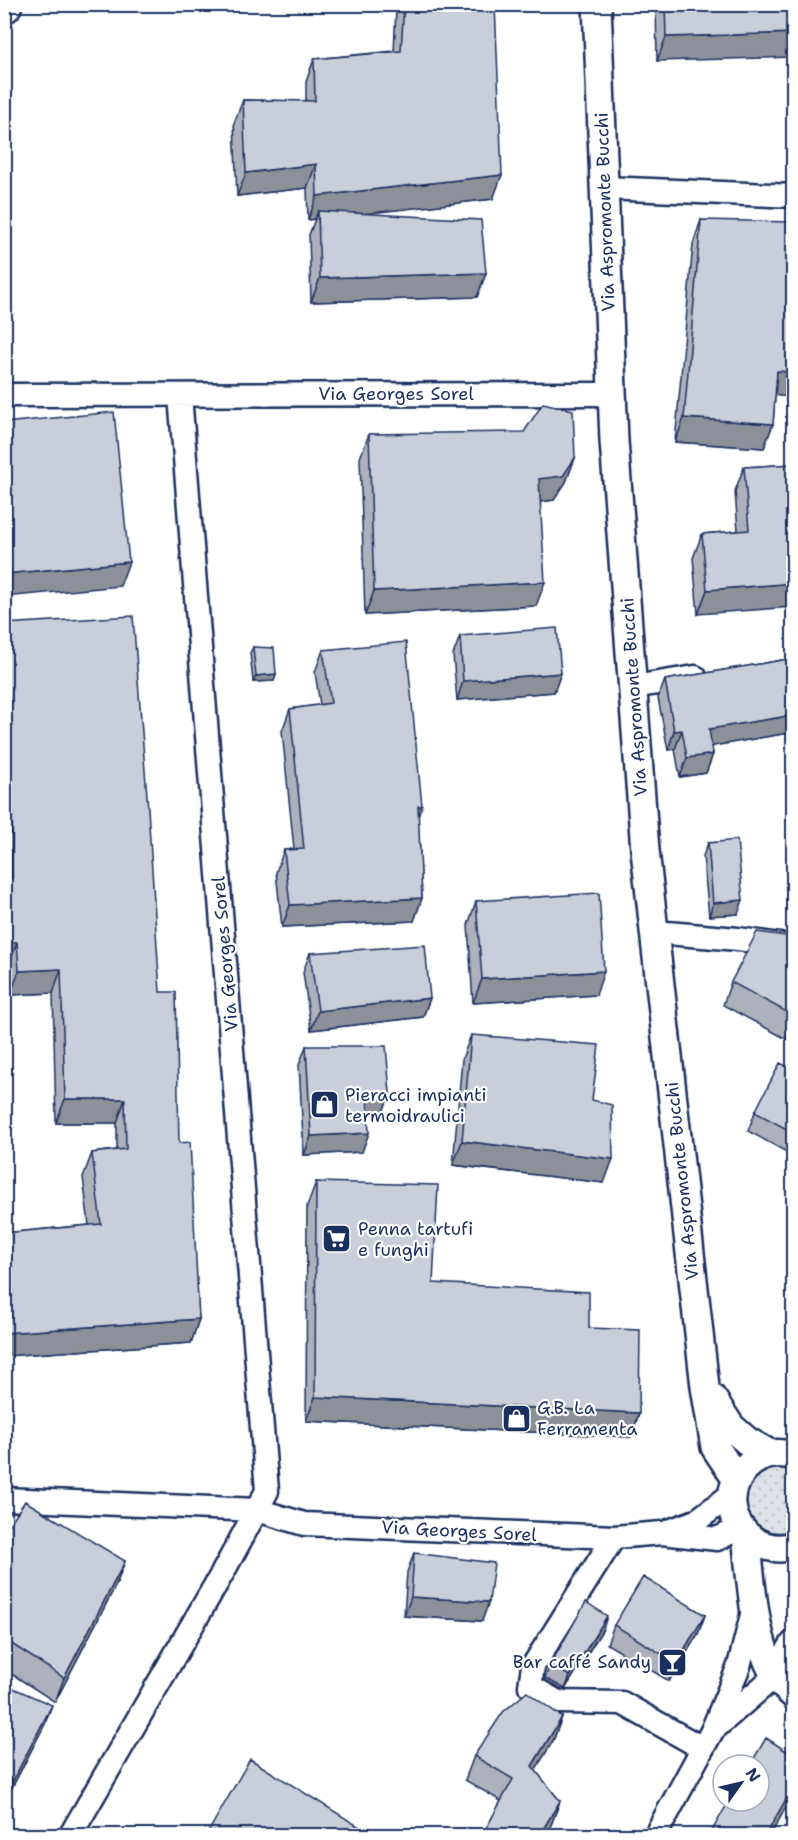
<svg xmlns="http://www.w3.org/2000/svg" width="798" height="1840" viewBox="0 0 798 1840" font-family="'Shantell Sans',sans-serif">
  <style>
    .grass { fill: url(#grass-dots); stroke: #7c88a2; stroke-width: 1.5 }
    .lines { fill: none; stroke-linecap: round; stroke-linejoin: round }
    .minor-casing { stroke: #1b2f5e; stroke-width: 27 }
    .tertiary-casing { stroke: #1b2f5e; stroke-width: 32 }
    .trunk-casing { stroke: #1b2f5e; stroke-width: 38 }
    .minor { stroke: #fff; stroke-width: 22 }
    .tertiary { stroke: #fff; stroke-width: 27 }
    .trunk { stroke: #fff; stroke-width: 33 }
    .wall { fill: #aeb1bb; stroke: #1b2f5e; stroke-width: 1.5 }
    .shaded-wall { fill: #8d9099; stroke: #1b2f5e; stroke-width: 1.5 }
    .building { fill: #caceda; stroke: #1b2f5e; stroke-width: 1.5 }
    .labels { text-anchor: middle; dominant-baseline: central; stroke-width: 4.5; stroke-linejoin: round; paint-order: stroke }
    .street-label { font-size: 18px; fill: #1b2f5e; stroke: #fff }
    .poi-label { font-size: 18px; fill: #1b2f5e; stroke: #fff; text-anchor: start }
  </style>
  <defs>
    <pattern id="grass-dots" width="8" height="8" patternUnits="userSpaceOnUse" patternTransform="scale(1.5)"><rect width="8" height="8" fill="#dee1e7"/><path d="M2 2h.1M6 6h.1" fill="none" stroke="#bec1c9" stroke-width="1.8" stroke-linecap="round"/></pattern>
  </defs>
  <rect width="100%" height="100%" fill="#fff"/>
  <filter id="ink" filterUnits="userSpaceOnUse"><feTurbulence type="fractalNoise" baseFrequency=".0167" numOctaves="2"/><feDisplacementMap in="SourceGraphic" scale="12" xChannelSelector="R" yChannelSelector="G"/><feConvolveMatrix kernelMatrix="1 2 1 2 8 2 1 2 1" color-interpolation-filters="sRGB"/></filter>
  <g filter="url(#ink)">
    <!-- grass -->
    <path class="grass" d="M778,1468L788,1469L793,1472L794,1529C744,1548 724,1476 778,1468Z"/>
    <g class="lines">
      <defs>
        <path id="minor" d="M604,188L794,196
          M4,395L612,394
          M633,687L695,677
          M655,932L738,939L794,947
          M4,1499L257,1510L304,1524L614,1537L662,1533L717,1539L740,1528
          M669,1531L696,1521L732,1494
          M614,1537L533,1666L530,1686L558,1702L622,1703L702,1748
          M715,1728L775,1676
          M70,1836L223,1572L267,1491L180,395
          M655,1836L712,1731L739,1666L754,1607"/>
        <path id="tertiary" d="M597,4L614,441L645,850L705,1387L715,1447L737,1480
          M712,1398L731,1427L747,1441L770,1454
          M794,1456C741,1440 708,1509 753,1540C765,1548 780,1550 794,1546
          M746,1535C751,1577 753,1639 775,1675C779,1682 787,1689 794,1695
          M775,1676L794,1645"/>
        <path id="trunk" d="M4,6L5,4"/>
      </defs>
      <!-- minor casing -->
      <use href="#minor" class="minor-casing"/>
      <!-- tertiary casing -->
      <use href="#tertiary" class="tertiary-casing"/>
      <!-- trunk casing -->
      <use href="#trunk" class="trunk-casing"/>
      <!-- minor -->
      <use href="#minor" class="minor"/>
      <!-- tertiary -->
      <use href="#tertiary" class="tertiary"/>
      <!-- trunk -->
      <use href="#trunk" class="trunk"/>
    </g>
    <!-- wall -->
    <path class="wall" d="M398,4H495L493,199L366,213L486,273L477,297L311,302L309,235L315,219L308,220L307,188L237,196L234,123L243,100L306,101V82L314,59L394,51L396,9Z
      M656,4H794L657,61Z
      M701,220L794,397L775,395L773,424L764,448L675,442L693,244Z
      M369,434L575,458L566,482L554,500L540,502L536,606L365,615L360,458Z
      M794,464L698,614L693,558L702,534L738,531L735,491L744,467Z
      M4,624L160,992L179,1143L199,1319L191,1343L4,1356V1233L89,1225L83,1177L92,1153L117,1150V1123H56L53,993L10,995L9,966H4Z
      M460,636L561,673L554,692L457,700L453,655Z
      M253,647L276,674L274,681L253,682L250,653Z
      M323,650L418,817L422,898L414,921L282,927L276,872L284,850L294,849L282,731L290,709L320,705L315,672Z
      M794,658V732L712,746L713,754L706,773L680,777L675,749L668,750L658,698L665,680Z
      M708,843L738,914L709,916L703,856Z
      M476,901L596,995L473,1003L468,925Z
      M794,937V1043L723,1005L731,982Z
      M310,953L430,998L423,1017L311,1030L303,972Z
      M471,1035L592,1100L604,1183L453,1165L462,1059Z
      M306,1046L390,1093L383,1112H368L362,1152L304,1155L299,1065Z
      M794,1070V1156L748,1131L755,1112Z
      M316,1182L433,1283L589,1328L639,1413L631,1437L306,1421L307,1206Z
      M4,1532L125,1561L116,1585L55,1702L4,1669Z
      M414,1553L482,1621L404,1616L407,1572Z
      M705,1615L698,1634L669,1681L607,1644L614,1625Z
      M603,1629L565,1689L545,1678L550,1665Z
      M4,1684L45,1724L6,1799L4,1798Z
      M562,1717L553,1741L535,1770L560,1801L551,1825L545,1836H482L501,1801L465,1780L474,1756Z"/>
    <!-- shaded-wall -->
    <path class="shaded-wall" d="M794,33V57L657,61L666,37Z
      M316,164L307,188L237,196L246,173Z
      M502,175L493,199L318,219V211L315,219L308,220L317,196Z
      M486,273L477,297L311,302L320,278Z
      M777,371L794,372V397L768,395Z
      M684,418L773,424L764,448L675,442Z
      M575,458L566,482L554,500L530,503L539,479Z
      M129,562L120,586L4,597V574Z
      M545,582L536,606L365,615L374,591Z
      M794,583V607L698,614L707,590Z
      M561,673L554,692L457,700L463,681Z
      M276,674L274,681L253,682L256,676Z
      M794,715V732L702,748L709,729Z
      M682,730L675,749L668,750L674,731Z
      M713,754L706,773L680,777L687,758Z
      M418,806H422L414,828Z
      M4,815H12L4,835Z
      M422,898L414,921L282,927L290,905Z
      M743,900L738,914L709,916L713,903Z
      M4,942H17L9,966H4Z
      M61,969L53,993L10,995L19,971Z
      M604,971L596,995L473,1003L482,979Z
      M430,998L423,1017L311,1030L318,1011Z
      M367,1093H390L383,1112H360Z
      M65,1099H125L117,1123H56Z
      M369,1133L362,1152L304,1155L311,1136Z
      M462,1141L613,1159L604,1183L453,1165Z
      M199,1319L191,1343L4,1356V1333Z
      M315,1397L639,1413L631,1437L306,1421Z
      M125,1561L116,1585L55,1702L64,1678Z
      M411,1597L489,1602L482,1621L404,1616Z
      M705,1615L698,1634L669,1681L676,1663Z
      M607,1616L603,1629L565,1689L570,1676Z
      M52,1705L45,1724L6,1799L13,1780Z
      M562,1717L553,1741L523,1790L532,1766Z
      M794,1785V1793L770,1836H765Z
      M560,1801L551,1825L545,1836H539Z"/>
    <!-- building -->
    <path class="building" d="M404,4H495L502,175L317,196L316,164L246,173L243,100L315,101L314,59L401,51Z
      M665,4H794V33L666,37Z
      M318,211L481,220L486,273L320,278Z
      M701,220L794,222V372L777,371L773,424L684,418Z
      M543,403L573,410L575,458L563,476L539,479L545,582L374,591L369,434L524,432Z
      M114,412L129,562L4,574V423Z
      M794,464V583L707,590L702,534L749,530L744,467Z
      M133,616L148,809L160,992H176L179,1143L190,1142L199,1319L4,1333V1233L101,1224L92,1153L126,1149L125,1099H65L61,969L19,971L17,942H4V879L12,878V815H4V624Z
      M557,628L561,673L463,681L460,636Z
      M406,642L422,806H418L422,898L290,905L284,850L304,849L290,709L331,703L323,650Z
      M253,647L274,648L276,674L256,676Z
      M794,658V715L709,729L713,754L687,758L682,730L674,731L665,680Z
      M737,840L743,900L713,903L708,843Z
      M599,893L604,971L482,979L476,901Z
      M757,932L794,937V1016L731,982Z
      M425,945L430,998L318,1011L310,953Z
      M471,1035L599,1045L592,1100L612,1105L613,1159L462,1141Z
      M306,1046H386L390,1093H367L369,1133L311,1136Z
      M780,1063L794,1070V1133L755,1112Z
      M316,1182L438,1185L433,1283L589,1292V1328L640,1330L639,1413L315,1397Z
      M25,1501L125,1561L64,1678L4,1639V1532Z
      M414,1553L494,1563L489,1602L411,1597Z
      M643,1577L705,1615L676,1663L614,1625Z
      M586,1602L607,1616L570,1676L550,1665Z
      M4,1684L52,1705L13,1780L4,1776Z
      M527,1692L562,1717L532,1766L560,1801L539,1836H482L513,1779L474,1756L503,1712Z
      M766,1738L794,1756V1785L765,1836H709L729,1801H759V1765H750Z
      M250,1759L374,1836H206Z
      M422,1831L429,1836H420Z"/>
  </g>
  <!-- icons -->
  <defs>
    <symbol id="shop-square" viewBox="-11 -11 22 22"><rect x="-9" y="-9" width="18" height="18" rx="4" fill="#1b2f5e" stroke="#fff"/><path d="M-5-2.5h2.3a2.7 3.5 0 0 1 5.4 0H5L5.5 6h-11ZM-1.5-2.5h3a1.5 2.3 0 0 0-3 0Z" fill="#fff"/></symbol>
    <symbol id="supermarket-square" viewBox="-11 -11 22 22"><rect x="-9" y="-9" width="18" height="18" rx="4" fill="#1b2f5e" stroke="#fff"/><path d="M-6-5.5h2.5l.6 2H6L4.5 2H-2.5L-4.4-4H-6ZM-1.5 3.2a1.3 1.3 0 1 0 .1 0ZM3 3.2a1.3 1.3 0 1 0 .1 0Z" fill="#fff"/></symbol>
    <symbol id="bar-square" viewBox="-11 -11 22 22"><rect x="-9" y="-9" width="18" height="18" rx="4" fill="#1b2f5e" stroke="#fff"/><path d="M-6-5H6L.8 .8V4.5H3.5V6h-7V4.5H-.8V.8Z" fill="#fff"/></symbol>
  </defs>
  <g fill-rule="evenodd">
    <use href="#shop-square" x="308" y="1088" width="33" height="33"/>
    <use href="#supermarket-square" x="320" y="1222" width="33" height="33"/>
    <use href="#shop-square" x="500" y="1402" width="33" height="33"/>
    <use href="#bar-square" x="656" y="1646" width="33" height="33"/>
  </g>
  <g class="labels">
    <!-- street labels -->
    <g class="street-label">
      <text transform="translate(605 212) rotate(-92)">Via Aspromonte Bucchi</text>
      <text x="396" y="394">Via Georges Sorel</text>
      <text transform="translate(634 697) rotate(-94)">Via Aspromonte Bucchi</text>
      <text transform="translate(225 954) rotate(-95)">Via Georges Sorel</text>
      <text transform="translate(682 1181) rotate(-96)">Via Aspromonte Bucchi</text>
      <text transform="translate(459 1531) rotate(3)">Via Georges Sorel</text>
    </g>
    <!-- poi labels -->
    <g class="poi-label">
      <text x="345" y="1095">Pieracci impianti<tspan x="345" dy="21">termoidraulici</tspan></text>
      <text x="358" y="1229">Penna tartufi<tspan x="358" dy="21">e funghi</tspan></text>
      <text x="537" y="1408">G.B. La<tspan x="537" dy="21">Ferramenta</tspan></text>
      <text x="651" y="1662" text-anchor="end">Bar caffé Sandy</text>
    </g>
  </g>
  <!-- margin -->
  <rect width="798" height="1840" fill="none" stroke="#fff" stroke-width="24"/>
  <rect x="12" y="12" width="774" height="1816" fill="none" stroke="#1b2f5e" stroke-width="2" filter="url(#ink)"/>
  <!-- north arrow -->
  <g transform="translate(741 1783) rotate(56)"><circle r="28" fill="#ffffff" stroke="#a4acbf" stroke-width="1.5"/>
  <path d="M0-4.5L10 22L0 15L-10 22Z" fill="#1b2f5e"/>
  <text y="-9" font-size="16" font-weight="bold" text-anchor="middle" fill="#1b2f5e">N</text>
  </g>
</svg>
